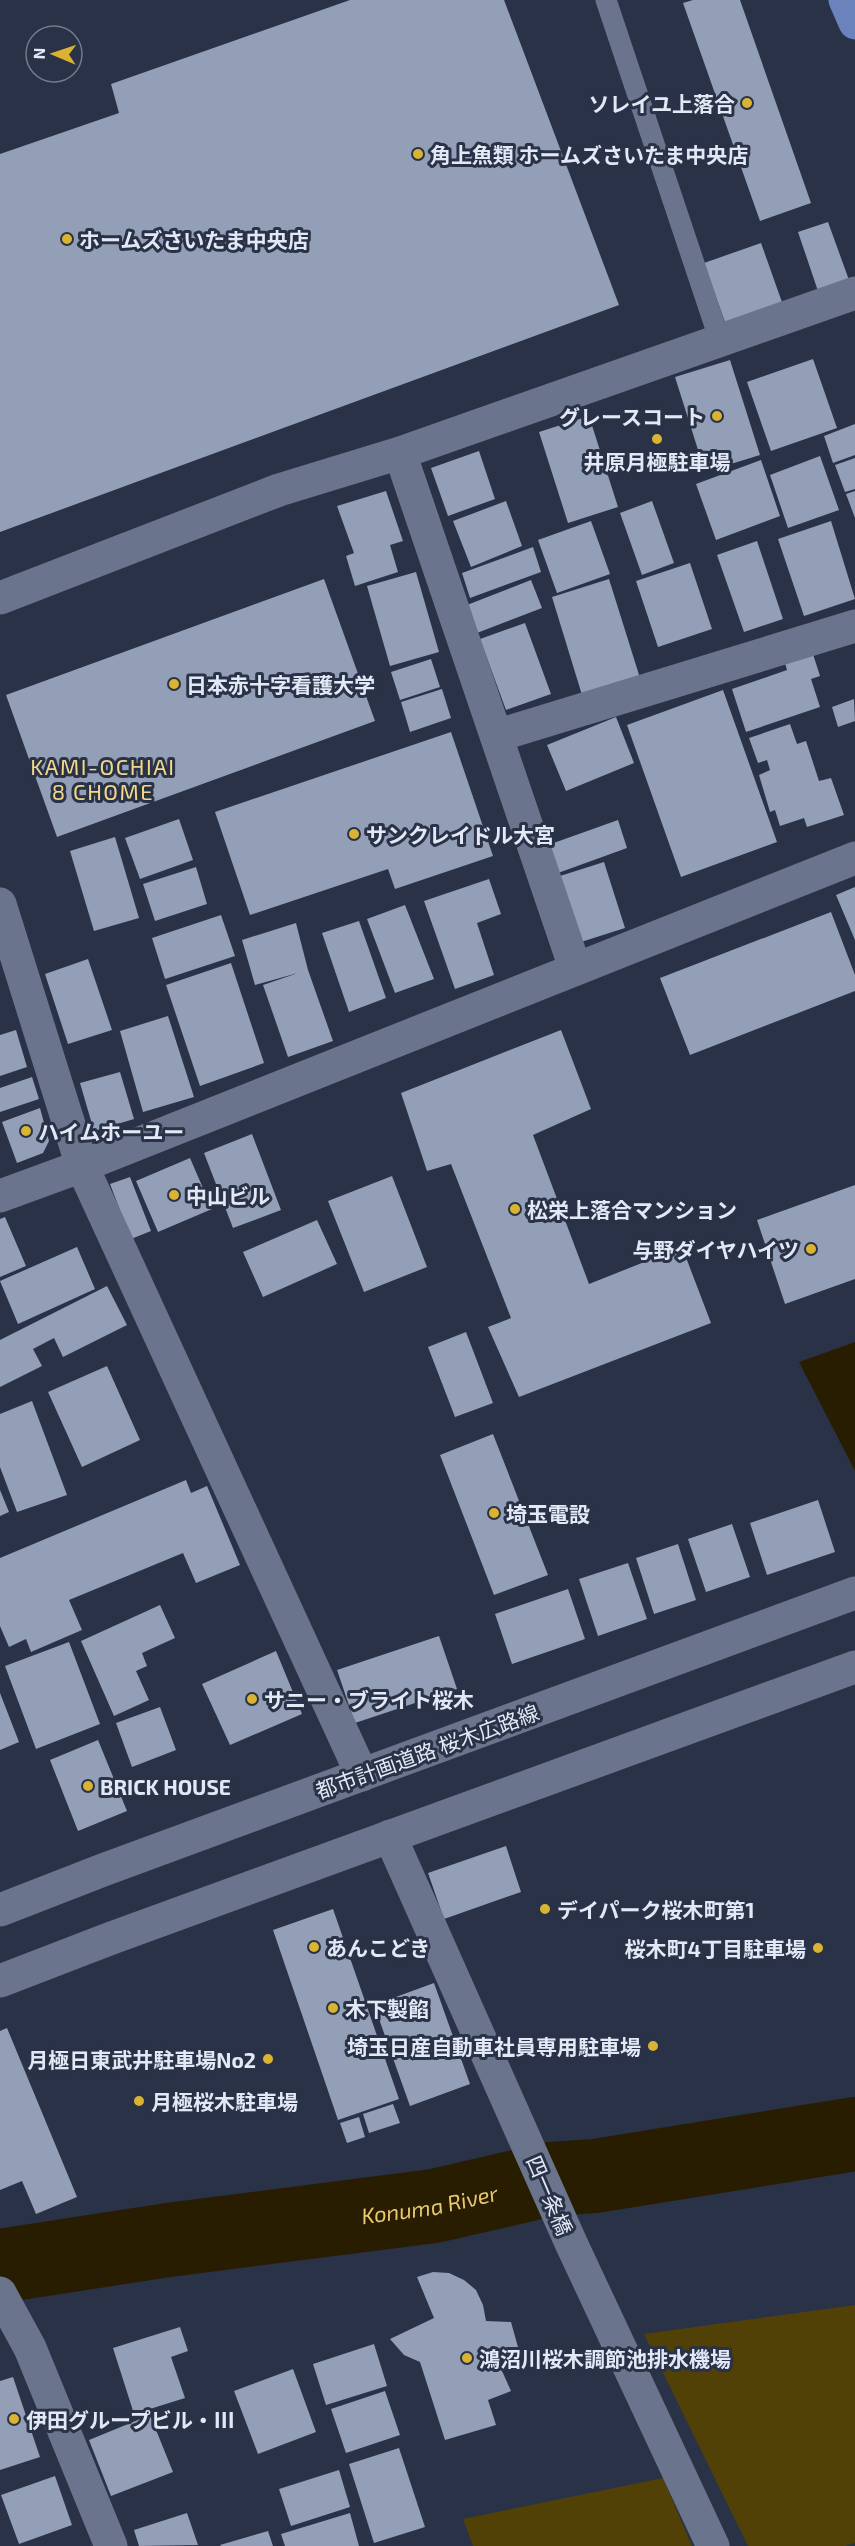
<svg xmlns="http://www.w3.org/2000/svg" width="855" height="2546" viewBox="0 0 855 2546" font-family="'Exo 2','Noto Sans JP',sans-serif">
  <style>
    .green { fill: #524107 }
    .water { fill: #281d00 }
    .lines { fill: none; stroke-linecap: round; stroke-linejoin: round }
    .river { stroke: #281d00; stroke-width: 74 }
    .building { fill: #939eb7 }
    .service { stroke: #6a758d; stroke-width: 21 }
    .minor { stroke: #6a758d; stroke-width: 33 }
    .tertiary { stroke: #6a758d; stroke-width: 33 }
    .primary { stroke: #6a83bd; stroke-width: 33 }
    .poi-dot { fill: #dab333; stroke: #293247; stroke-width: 2 }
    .labels { text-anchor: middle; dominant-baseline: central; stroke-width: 6; stroke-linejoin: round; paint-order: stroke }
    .poi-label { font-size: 21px; font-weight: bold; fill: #e2e8f6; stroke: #293247; text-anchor: start }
    .street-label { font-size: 21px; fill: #e2e8f6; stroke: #293247 }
    .neighbourhood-label { font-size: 22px; letter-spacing: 1.5px; fill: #f3d88c; stroke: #293247 }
    .water-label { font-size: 22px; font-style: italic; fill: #e8c96d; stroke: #293247 }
  </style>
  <rect width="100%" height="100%" fill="#293247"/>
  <!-- green -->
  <path class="green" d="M855,2305V2543L845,2546H748L644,2334Z
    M663,2478L692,2546H473L463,2519Z"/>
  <!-- water -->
  <path class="water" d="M855,1342V1471L799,1362Z"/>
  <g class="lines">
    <!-- river -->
    <path class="river" id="s1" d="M0,2266L168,2240L434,2206L551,2179L595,2176L855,2134"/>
  </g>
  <!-- building -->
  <path class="building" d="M350,0H504L619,305L0,532V154L119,113L111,84Z
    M693,0H740L811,203L760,221L683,3Z
    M828,222L849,280L818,291L798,232Z
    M761,243L783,305L726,325L704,263Z
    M813,359L837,428L771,451L747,382Z
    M730,360L760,455L705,472L675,377Z
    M589,416L618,507L568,523L539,432Z
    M855,424V455L833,463L824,436Z
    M479,451L495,499L448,516L431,468Z
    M820,456L839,510L788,528L770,475Z
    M855,458V489L845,492L835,465Z
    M761,460L780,516L716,540L696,484Z
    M386,491L403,541L390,545L398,572L355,586L346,556L354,553L337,506Z
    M855,491V518L846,494Z
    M506,501L522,546L471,567L453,521Z
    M652,501L674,563L642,575L620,513Z
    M591,521L610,574L557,593L538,540Z
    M831,521L855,599L804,616L778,539Z
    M757,541L783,619L744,632L717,555Z
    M533,547L541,572L470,598L462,573Z
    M690,563L712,629L658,647L636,581Z
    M416,572L439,652L390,666L367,586Z
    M324,579L375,721L57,837L6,695Z
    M609,579L640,678L582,695L552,597Z
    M531,580L542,608L477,633L467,605Z
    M525,623L551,694L506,710L480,639Z
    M812,651L820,676L811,679L820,707L746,732L732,689L787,670L784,660Z
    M431,659L440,687L400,700L391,672Z
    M442,689L451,718L410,732L401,702Z
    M723,690L777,842L681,877L627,725Z
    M854,699L855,721L838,727L832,707Z
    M616,717L634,763L566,791L547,745Z
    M790,724L797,744L806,741L819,781L831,778L844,815L807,827L804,818L780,826L775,810L770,812L759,775L770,770L767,760L758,763L749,738Z
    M451,732L493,856L395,889L388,869L250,915L215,812Z
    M179,819L193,860L140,879L125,838Z
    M618,820L627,848L558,873L548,845Z
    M115,837L139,918L94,931L70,851Z
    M604,862L625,928L581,942L560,876Z
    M196,867L207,904L155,921L143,884Z
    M489,879L501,914L477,923L494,975L455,989L424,901Z
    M855,887V940L836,895Z
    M405,905L434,979L395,993L367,919Z
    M831,912L855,975V991L690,1055L660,978Z
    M221,915L235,956L165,979L152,938Z
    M359,921L386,998L349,1012L322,933Z
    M296,923L308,970L333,1041L288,1057L263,985L298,973L255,985L242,940Z
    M88,959L112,1030L68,1044L45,974Z
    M231,963L264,1063L200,1086L166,985Z
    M168,1016L194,1097L143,1112L120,1031Z
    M16,1030L27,1067L0,1076V1035Z
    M561,1030L591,1109L533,1135L589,1284L682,1247L711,1323L519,1397L488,1327L511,1318L451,1164L427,1171L401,1093Z
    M120,1072L134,1119L94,1131L80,1083Z
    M32,1077L39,1099L0,1112V1088Z
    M40,1108L49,1141L43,1153L17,1163L2,1122Z
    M252,1134L281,1210L233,1228L204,1153Z
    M190,1158L212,1209L158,1232L136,1181Z
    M392,1176L427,1267L364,1292L328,1201Z
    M130,1177L151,1231L131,1239L110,1184Z
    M855,1185V1279L785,1304L757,1220Z
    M5,1217L26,1266L0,1277V1219Z
    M317,1220L337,1264L263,1297L243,1252Z
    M77,1247L95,1289L18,1324L0,1281Z
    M107,1286L127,1325L63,1357L54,1338L33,1349L42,1366L0,1387V1340Z
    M466,1332L493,1403L455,1417L428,1347Z
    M107,1366L140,1440L82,1467L48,1392Z
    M32,1401L67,1495L17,1512L0,1467V1414Z
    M493,1434L548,1575L494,1595L440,1455Z
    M186,1480L191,1493L207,1486L240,1565L196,1583L183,1553L69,1600L82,1630L31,1652L26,1639L9,1647L0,1626V1558Z
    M0,1490L9,1512L0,1516Z
    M818,1500L835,1552L767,1575L750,1523Z
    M732,1524L750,1577L706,1592L688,1539Z
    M678,1544L696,1600L654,1614L636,1558Z
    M628,1563L647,1619L598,1636L579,1579Z
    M568,1589L585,1639L512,1664L495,1614Z
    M160,1605L175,1638L142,1653L147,1666L136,1671L149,1700L114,1716L81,1641Z
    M439,1636L457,1689L355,1723L337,1670Z
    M69,1642L100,1724L36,1749L5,1666Z
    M276,1651L302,1714L230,1745L202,1684Z
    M0,1693L19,1742L0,1750Z
    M160,1707L176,1750L132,1767L116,1723Z
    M98,1740L127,1811L78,1831L50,1760Z
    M506,1846L521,1892L444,1919L428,1873Z
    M333,1909L399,2099L338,2120L273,1930Z
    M434,1983L470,2084L410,2106L374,2005Z
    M7,2028L77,2197L36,2214L22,2181L0,2190V2031Z
    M393,2104L400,2123L369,2133L363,2114Z
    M359,2117L365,2137L347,2143L340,2123Z
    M433,2272L449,2273L464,2280L476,2290L483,2305L486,2321L511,2322L523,2365L502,2371L511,2391L488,2400L496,2425L445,2440L420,2362L404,2355L390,2339L434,2318L417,2277Z
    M180,2327L188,2351L171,2357L185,2398L134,2414L113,2348Z
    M374,2344L387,2386L326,2405L313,2364Z
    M293,2369L316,2432L258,2454L234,2391Z
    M13,2377L40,2457L0,2470V2381Z
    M385,2391L400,2435L346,2453L331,2409Z
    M150,2415L173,2472L111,2496L89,2440Z
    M399,2448L425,2527L374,2543L349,2464Z
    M339,2470L350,2507L291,2526L279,2489Z
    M55,2476L72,2525L19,2544L1,2495Z
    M187,2513L198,2545L139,2546L134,2530Z
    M350,2513L359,2546H285L281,2534Z
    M268,2531L273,2546H221L220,2545Z"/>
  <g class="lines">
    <!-- service -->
    <path class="service" d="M606,0L720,341"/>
    <!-- minor -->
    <path class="minor" d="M400,453L575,968
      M0,598L279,490L400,453L855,293
      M496,736L855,626
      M0,904L82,1166L362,1775
      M0,1196L82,1166L855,858
      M390,1836L571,2243L713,2546
      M0,2293L30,2348L111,2546"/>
    <!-- tertiary -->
    <path class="tertiary" d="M0,1910L103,1870L855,1593
      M0,1981L109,1939L855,1667"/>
    <!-- primary -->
    <path class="primary" d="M845,0L855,23"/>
  </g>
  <!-- markers -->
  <g class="poi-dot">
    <circle cx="747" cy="103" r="6"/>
    <circle cx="418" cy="154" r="6"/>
    <circle cx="67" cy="239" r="6"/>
    <circle cx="717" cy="416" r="6"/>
    <circle cx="657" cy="439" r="6"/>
    <circle cx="174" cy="684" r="6"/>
    <circle cx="354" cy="834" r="6"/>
    <circle cx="26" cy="1131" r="6"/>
    <circle cx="174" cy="1195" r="6"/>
    <circle cx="515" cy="1209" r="6"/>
    <circle cx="811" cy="1249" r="6"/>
    <circle cx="494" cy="1513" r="6"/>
    <circle cx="252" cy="1699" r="6"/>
    <circle cx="88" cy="1786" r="6"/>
    <circle cx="545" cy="1909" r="6"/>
    <circle cx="314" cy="1947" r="6"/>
    <circle cx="818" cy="1948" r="6"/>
    <circle cx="333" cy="2008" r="6"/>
    <circle cx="653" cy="2046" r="6"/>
    <circle cx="268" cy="2059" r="6"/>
    <circle cx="139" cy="2101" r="6"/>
    <circle cx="467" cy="2358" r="6"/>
    <circle cx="14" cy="2419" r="6"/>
  </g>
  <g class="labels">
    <!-- poi labels -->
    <g class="poi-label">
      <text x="735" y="103" text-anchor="end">ソレイユ上落合</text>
      <text x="430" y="154">角上魚類 ホームズさいたま中央店</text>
      <text x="79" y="239">ホームズさいたま中央店</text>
      <text x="705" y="416" text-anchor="end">グレースコート</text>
      <text x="657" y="461" text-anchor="middle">井原月極駐車場</text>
      <text x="186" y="684">日本赤十字看護大学</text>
      <text x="366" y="834">サンクレイドル大宮</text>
      <text x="38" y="1131">ハイムホーユー</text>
      <text x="186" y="1195">中山ビル</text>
      <text x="527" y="1209">松栄上落合マンション</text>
      <text x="799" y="1249" text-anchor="end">与野ダイヤハイツ</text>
      <text x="506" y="1513">埼玉電設</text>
      <text x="264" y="1699">サニー・ブライト桜木</text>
      <text x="100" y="1786">BRICK HOUSE</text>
      <text x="557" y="1909">デイパーク桜木町第1</text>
      <text x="326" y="1947">あんこどき</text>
      <text x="806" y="1948" text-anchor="end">桜木町4丁目駐車場</text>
      <text x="345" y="2008">木下製餡</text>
      <text x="641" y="2046" text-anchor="end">埼玉日産自動車社員専用駐車場</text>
      <text x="256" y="2059" text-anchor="end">月極日東武井駐車場No2</text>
      <text x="151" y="2101">月極桜木駐車場</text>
      <text x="479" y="2358">鴻沼川桜木調節池排水機場</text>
      <text x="26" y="2419">伊田グループビル・Ⅲ</text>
    </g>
    <!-- street labels -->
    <g class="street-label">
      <text transform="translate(427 1751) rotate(-20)">都市計画道路 桜木広路線</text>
      <text transform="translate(550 2195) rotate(67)">四一条橋</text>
    </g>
    <!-- neighbourhood labels -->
    <g class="neighbourhood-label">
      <text x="103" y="766">KAMI-OCHIAI<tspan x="103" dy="25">8 CHOME</tspan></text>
    </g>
    <!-- water labels -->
    <g class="water-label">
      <text stroke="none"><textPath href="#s1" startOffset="434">Konuma River</textPath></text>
    </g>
  </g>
  <!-- north arrow -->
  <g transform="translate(54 54) rotate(272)"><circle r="28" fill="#293247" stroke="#737b8d" stroke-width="1.5"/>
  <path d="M0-4.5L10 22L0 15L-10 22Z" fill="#dab333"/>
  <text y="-9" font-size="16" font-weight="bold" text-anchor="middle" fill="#e2e8f6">N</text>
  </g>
</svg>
